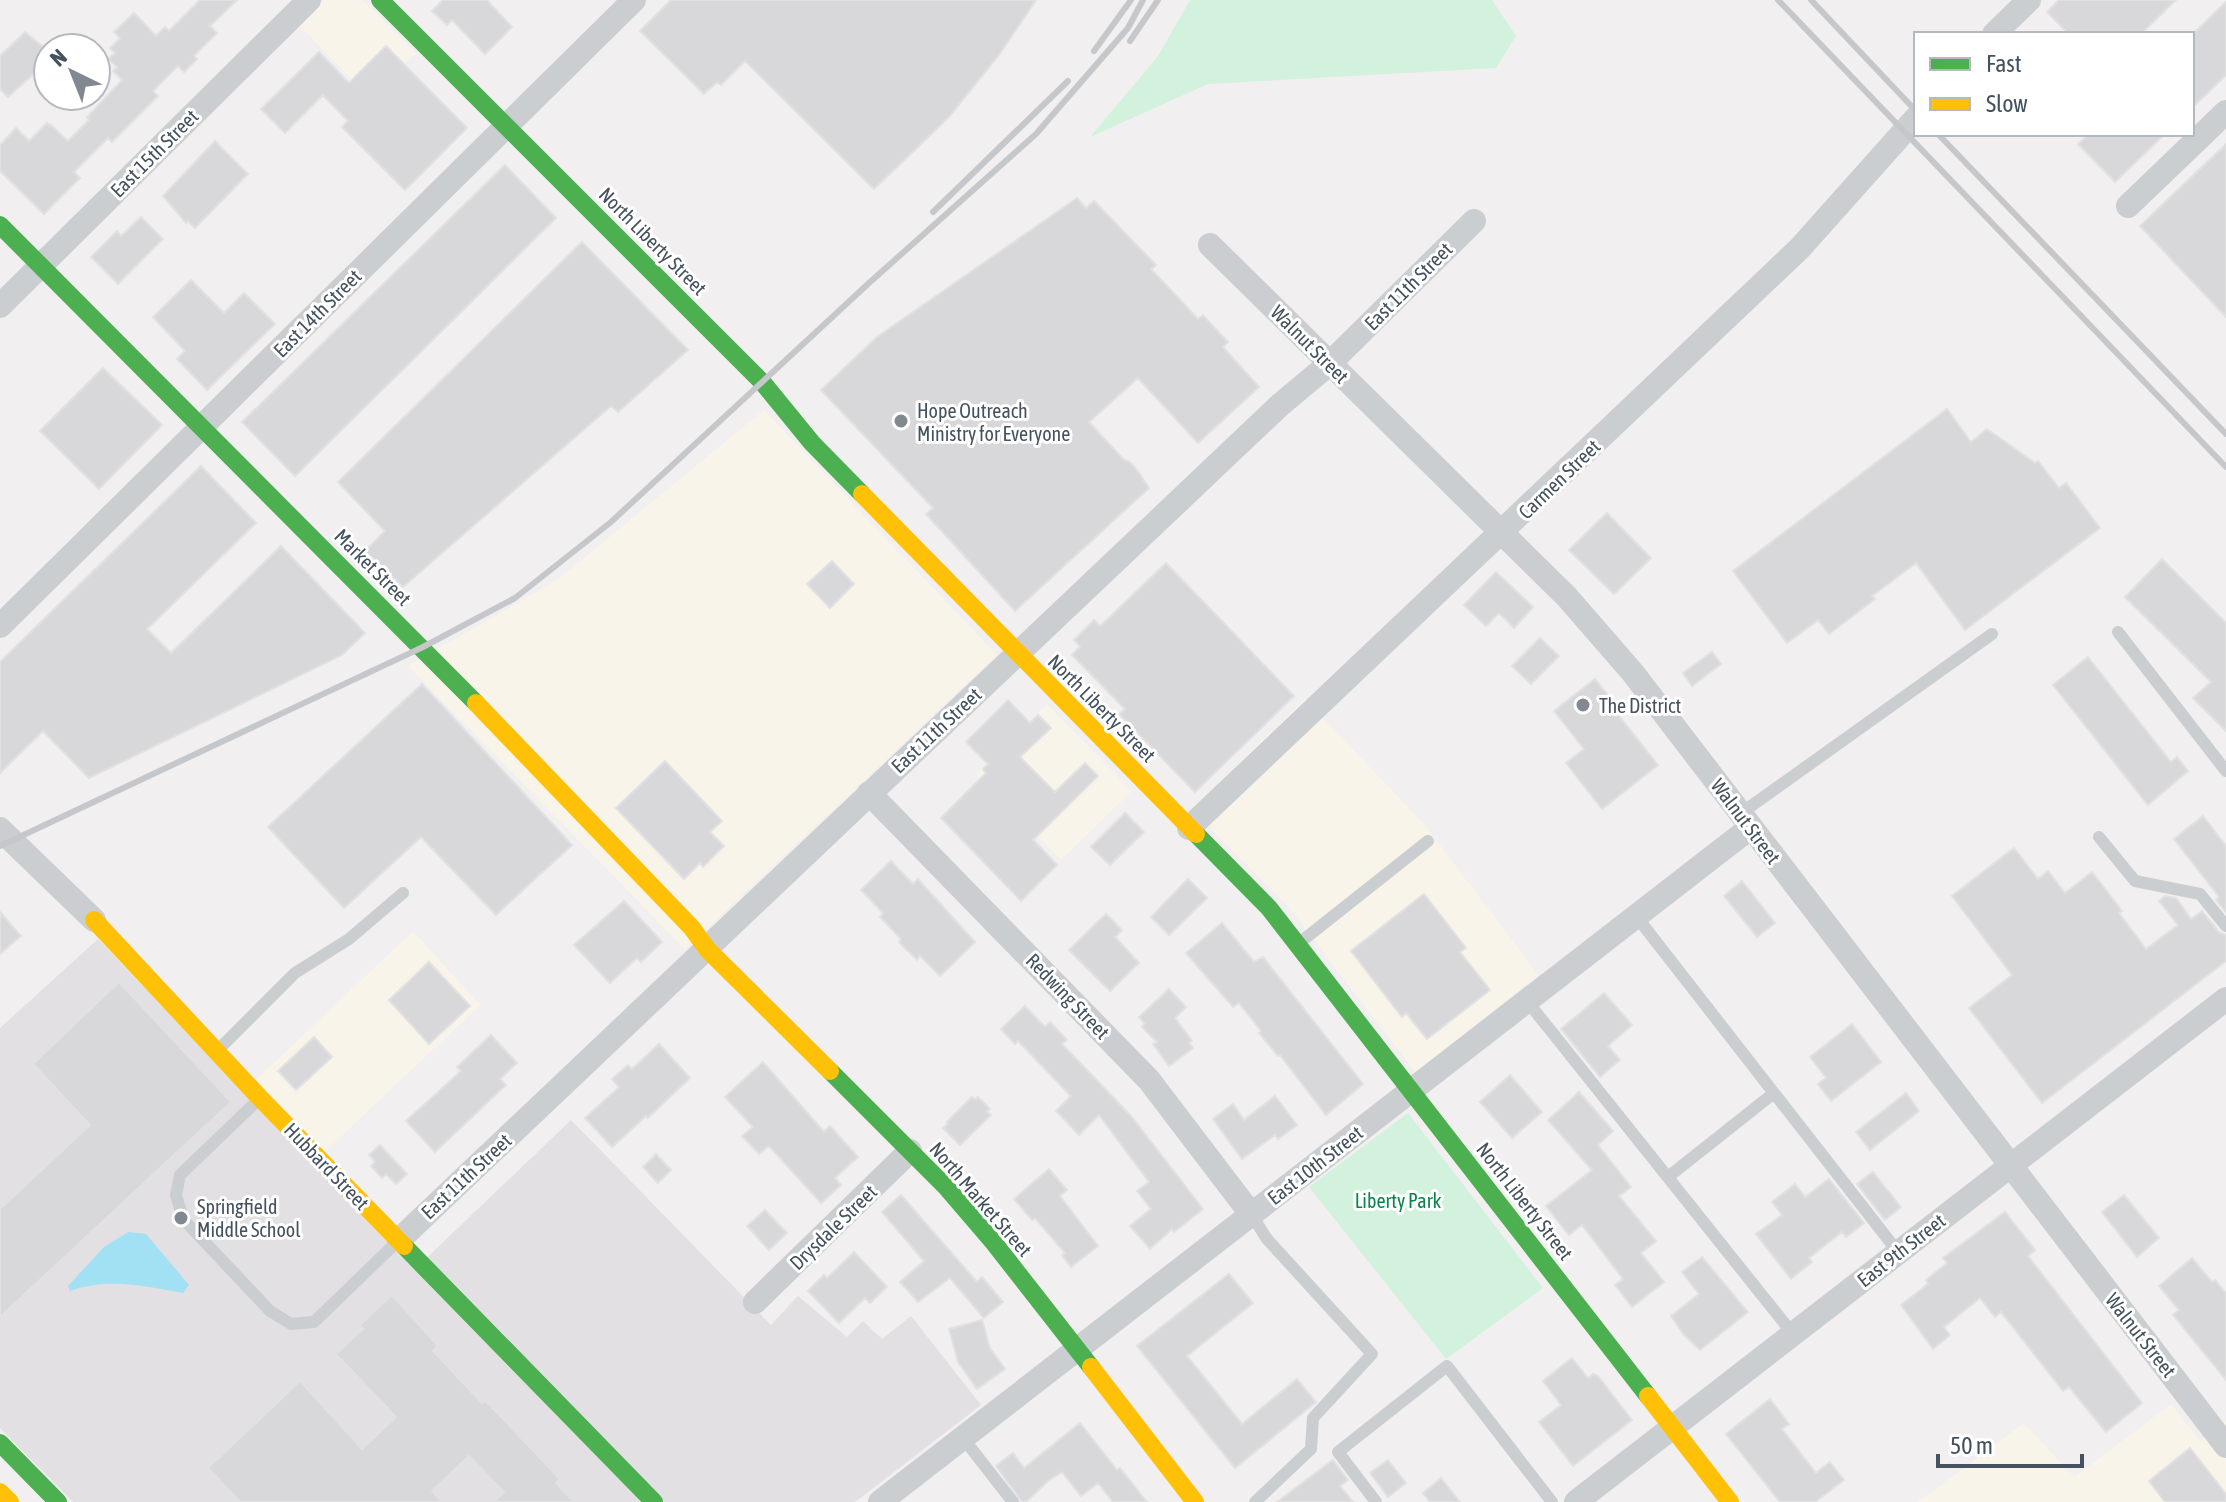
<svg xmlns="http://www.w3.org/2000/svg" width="2226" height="1502" viewBox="0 0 2226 1502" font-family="'Asap Condensed',sans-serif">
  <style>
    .commercial { fill: #f8f4ea }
    .education { fill: #e2e0e2 }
    .green { fill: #d2f2de }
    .water { fill: #a2e0f4 }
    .building { fill: #d8d7d9; stroke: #e2e1e2; stroke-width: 2 }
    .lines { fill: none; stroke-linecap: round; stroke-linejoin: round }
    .lane { stroke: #cbced0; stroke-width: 12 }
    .street { stroke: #cbced0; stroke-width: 24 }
    .fast { stroke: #4caf50; stroke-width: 18 }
    .slow { stroke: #ffc107; stroke-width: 18 }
    .rail { stroke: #c5c7ca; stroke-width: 6 }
    .poi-dot { fill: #818891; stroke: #fff; stroke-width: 3 }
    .labels { text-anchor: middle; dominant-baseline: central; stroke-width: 6; stroke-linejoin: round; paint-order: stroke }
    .street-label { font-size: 20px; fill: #44515e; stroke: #fff }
    .poi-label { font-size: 20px; fill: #44515e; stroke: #fff; text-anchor: start }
    .park-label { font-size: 20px; fill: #0c834b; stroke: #fff }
  </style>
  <rect width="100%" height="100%" fill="#f1efef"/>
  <!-- commercial -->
  <path class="commercial" d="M324,0H362L416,53L369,98L300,26Z
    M764,410L997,655L685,949L408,666L557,580Z
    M1305,699L1424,824L1538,975L1416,1073L1287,905L1191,809Z
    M1047,704L1132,791L1061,860L976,774Z
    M413,931L480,1005L312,1164L243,1092Z
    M2171,1404L2200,1441L2226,1421V1502H1918L2024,1423L2074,1477Z"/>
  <!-- education -->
  <path class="education" d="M98,939L414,1270L571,1120L771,1325L798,1296L847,1337L863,1321L882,1339L911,1316L981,1405L855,1502H73L0,1428V1028Z"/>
  <!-- green -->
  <path class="green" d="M1190,0H1492L1516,36L1496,68L1208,84L1090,137L1158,56Z
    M1408,1113L1543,1288L1446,1359L1309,1187Z"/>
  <!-- water -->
  <path class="water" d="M128,1232L146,1234L189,1285L183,1293C145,1286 107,1277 70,1291L68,1286L104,1247Z"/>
  <!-- building -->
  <path class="building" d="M200,0H237L210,26L217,33L194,56L197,59L184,72L178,66L153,91L158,96L112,142L108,138L74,172L80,178L44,214L0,171V145L16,128L29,141L47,123L50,126L51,125L68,141L89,120L87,117L122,80L113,71L117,67L108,59L115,53L110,48L120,38L114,32L134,13L156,36L165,27L169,31Z
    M443,0H487L512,27L485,54L452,20L447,25L432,11Z
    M671,0H1036L999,55L949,117L874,189L745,61L721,85L717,82L704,94L640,31Z
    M2059,0H2176L2141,34H2069L2047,12Z
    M2226,2V75L2192,108V35Z
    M25,32L48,51V61L8,97L0,89V56Z
    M386,46L467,128L405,190L342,127L348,121L323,95L285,133L261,109L319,52L349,83Z
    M2089,134H2165L2115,182L2078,144Z
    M215,141L248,174L195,228L188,221L186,223L163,196Z
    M2226,144V317L2140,226Z
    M505,165L556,218L295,476L242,422Z
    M1077,198L1086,208L1094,201L1156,265L1151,269L1198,319L1203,315L1228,342L1223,347L1259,387L1198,443L1138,378L1089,422L1124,460L1130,462L1137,470L1149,488L1015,611L926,514L933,508L821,390L877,337Z
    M141,217L163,239L118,284L91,257L117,231L121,236Z
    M582,242L688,350L618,412L611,406L403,587L365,551L385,531L338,482Z
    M191,280L224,313L244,293L275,324L207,390L177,359L185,351L153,317Z
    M103,368L162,425L99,489L40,431Z
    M1947,409L1971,442L1987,429L2035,463L2038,461L2059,488L2066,483L2100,528L1965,630L1916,563L1872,596L1875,599L1829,634L1818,620L1787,643L1733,571Z
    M201,466L256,523L147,629L171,653L281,546L365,633L342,655L89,778L43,731L0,773V662Z
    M1607,513L1651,558L1614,594L1569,550Z
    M2162,559L2226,623V731L2193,698L2211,682L2125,597Z
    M832,561L854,584L830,608L807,584Z
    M1166,563L1294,696L1195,792L1119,714L1125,709L1072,655L1080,646L1074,640L1094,620L1100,626L1111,616Z
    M1496,572L1533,607L1514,628L1499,613L1486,626L1464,605Z
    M1540,638L1559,656L1531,684L1512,666Z
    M1712,652L1721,664L1692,686L1683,673Z
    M2088,657L2171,762L2177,757L2188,771L2148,805L2053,685Z
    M1595,679L1611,699L1608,702L1658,765L1602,809L1566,763L1584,749L1554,711Z
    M422,684L572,845L496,915L421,837L344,908L268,827Z
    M1008,700L1030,723L1038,715L1051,728L1020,757L1055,792L1085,763L1098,776L1033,840L1057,865L1021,901L941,818L986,773L983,769L988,764L966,742Z
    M665,761L722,821L710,832L724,846L703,867L700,863L684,879L616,808Z
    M1125,813L1144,832L1110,865L1091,847Z
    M2203,816L2226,846V912L2216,900L2219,897L2174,839Z
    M2014,848L2038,879L2048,871L2065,893L2092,872L2122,911L2119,913L2146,949L2178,925L2159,901L2165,896L2176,898L2191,919L2202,911L2219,932L2226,935V961L2042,1103L1969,1008L2012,975L1952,896Z
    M891,861L913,884L918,879L975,942L940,976L920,956L917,960L899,942L901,939L880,917L883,913L861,890Z
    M1188,879L1207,898L1169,935L1151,917Z
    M1742,881L1775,923L1757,937L1724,896Z
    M1424,894L1466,948L1460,952L1490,990L1427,1039L1406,1013L1402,1017L1351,951Z
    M624,901L662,942L641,962L637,958L610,983L574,945Z
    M0,912L21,936L0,954Z
    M1106,914L1122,930L1115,937L1139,963L1110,991L1069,950Z
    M1222,923L1254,962L1263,957L1363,1084L1326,1115L1280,1055L1278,1056L1259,1033L1261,1031L1239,1003L1233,1007L1186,953Z
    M429,962L470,1006L429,1044L389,1000Z
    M119,982L231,1102L0,1317V1209L90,1125L33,1064Z
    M1169,989L1186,1007L1175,1018L1192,1041L1189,1043L1193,1048L1169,1066L1153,1044L1157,1042L1142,1027L1145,1024L1139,1017Z
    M1604,993L1632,1025L1608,1046L1620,1060L1600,1077L1561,1029Z
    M1025,1006L1045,1027L1050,1022L1067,1040L1062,1044L1131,1116L1203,1209L1174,1232L1172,1229L1150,1249L1130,1226L1151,1209L1137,1191L1149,1182L1099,1115L1079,1135L1056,1111L1071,1096L1018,1041L1015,1044L1001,1029Z
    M1852,1024L1881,1062L1831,1101L1818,1084L1826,1078L1810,1057Z
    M491,1035L517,1063L500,1079L506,1085L435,1152L406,1121L461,1071L457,1067Z
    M314,1037L332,1057L296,1090L278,1071Z
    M659,1044L690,1078L648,1118L646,1116L612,1147L585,1118L619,1087L612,1079L628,1065L632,1069Z
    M763,1062L824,1132L830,1126L858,1157L835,1178L841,1185L821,1203L769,1146L759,1154L742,1136L753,1127L725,1097Z
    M1510,1075L1542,1112L1512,1138L1480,1102Z
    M1579,1092L1613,1131L1598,1145L1631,1187L1619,1196L1656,1241L1641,1253L1664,1282L1632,1307L1615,1285L1623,1279L1582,1225L1569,1235L1546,1206L1592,1170L1548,1120Z
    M1906,1093L1919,1111L1870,1150L1856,1132Z
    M1275,1096L1297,1125L1278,1139L1275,1135L1242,1159L1213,1119L1233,1104L1244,1120Z
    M972,1097L975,1100L978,1097L990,1109L987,1112L991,1115L960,1145L943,1128L948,1124L947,1122Z
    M380,1145L407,1174L396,1184L386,1174L382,1178L371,1166L375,1162L369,1155Z
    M656,1154L671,1170L658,1183L643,1167Z
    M1049,1169L1067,1190L1060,1196L1098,1246L1071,1267L1062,1255L1065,1253L1035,1218L1032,1220L1014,1199Z
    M1873,1172L1901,1207L1885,1220L1857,1184Z
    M1829,1179L1864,1223L1846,1237L1842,1232L1809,1258L1812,1262L1791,1279L1756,1234L1782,1215L1772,1202L1795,1184L1805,1197Z
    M901,1195L977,1282L982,1277L1003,1302L984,1318L950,1278L918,1302L900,1282L924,1261L882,1212Z
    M2124,1195L2159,1238L2137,1257L2102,1212Z
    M765,1210L787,1233L769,1250L747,1226Z
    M2005,1212L2035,1250L2028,1256L2142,1403L2106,1432L2069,1387L2063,1391L2001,1312L1995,1317L1980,1298L1944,1327L1950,1335L1933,1349L1901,1305L1928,1284L1926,1280L1947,1263L1943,1258Z
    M854,1252L887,1287L870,1303L865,1298L839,1323L808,1291L824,1275L827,1278Z
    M1702,1257L1748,1312L1700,1350L1684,1335L1671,1316L1699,1294L1682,1272Z
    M2192,1258L2212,1282L2215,1280L2226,1293V1380L2173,1315L2179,1310L2159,1286Z
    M1229,1274L1253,1303L1187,1356L1242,1424L1297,1379L1316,1402L1235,1468L1137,1346Z
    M392,1295L438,1346L433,1351L482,1403L485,1400L560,1479L556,1483L574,1502H494L504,1492L469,1456L432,1491L442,1502H240L208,1468L300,1381L362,1449L396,1417L336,1354L363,1329L360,1325Z
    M982,1320L990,1348L1005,1369L977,1389L958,1362L949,1329Z
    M1572,1358L1588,1378L1593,1374L1598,1376L1632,1420L1573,1466L1539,1422L1561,1405L1543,1381Z
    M1770,1399L1789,1424L1782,1429L1816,1473L1830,1462L1844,1480L1815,1502H1780L1726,1434Z
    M1080,1423L1117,1470L1120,1468L1147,1502H1113L1098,1483L1081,1496L1062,1472L1048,1481L1026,1502H1022L996,1466L1013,1453L1024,1468Z
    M2190,1448L2226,1494V1502H2165L2149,1481Z
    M1333,1460L1348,1480L1340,1486L1353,1502H1277Z
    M1388,1460L1406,1483L1388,1497L1370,1473Z
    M1441,1478L1460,1502H1430L1423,1493Z"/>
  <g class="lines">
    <!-- lane -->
    <path class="lane" d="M2118,632L2226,771
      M1740,814L1992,634
      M2099,837L2135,881L2200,894L2226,926
      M1636,916L1898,1252
      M1298,944L1428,841
      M1527,1001L1793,1334
      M219,1049L295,973L349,939L403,893
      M258,1100L180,1175L176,1195L183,1219L270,1311L291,1324L314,1322L399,1240
      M1668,1177L1774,1093
      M1251,1214L1267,1239L1372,1354L1313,1418L1311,1449L1255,1502
      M963,1438L1013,1502
      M1376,1502L1338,1452L1447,1366L1552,1502"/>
    <!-- street -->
    <path class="street" d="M1994,34L2029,0
      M2128,206L2226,112
      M1210,245L1567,597L1633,673L2226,1446
      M0,306L309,0
      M0,626L634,0
      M869,793L1149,1080L1251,1214
      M1189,828L1800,248L1916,118
      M0,829L94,920
      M399,1240L1280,405L1329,364L1474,221
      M755,1302L910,1151
      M880,1502L1750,828
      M1576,1502L2226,999"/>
    <!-- fast -->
    <path class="fast" d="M380,0L763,383L812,443L862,494
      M0,225L476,703
      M1196,834L1269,908L1648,1396
      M830,1071L946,1187L994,1243L1091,1367
      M404,1246L654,1502
      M0,1443L58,1502"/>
    <!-- slow -->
    <path class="slow" d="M862,494L1196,834
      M476,703L692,928L707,949L830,1071
      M94,920L260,1098L404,1246
      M1091,1367L1195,1502
      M1648,1396L1730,1502
      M0,1492L10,1502"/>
    <!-- rail -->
    <path class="rail" d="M1778,0L2226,467
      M1811,0L1916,111
      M1130,41L1158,0
      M1094,51L1131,0
      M1938,134L2226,434
      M933,212L1068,81
      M0,846L423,647L515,598L611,522L869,283L1036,134L1128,28L1143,0"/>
  </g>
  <!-- markers -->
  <g class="poi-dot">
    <circle cx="901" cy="421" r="8"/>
    <circle cx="1583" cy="705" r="8"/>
    <circle cx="181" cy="1218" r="8"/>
  </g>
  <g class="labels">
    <!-- street labels -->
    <g class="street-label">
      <text transform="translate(154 153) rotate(-45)">East 15th Street</text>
      <text transform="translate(653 241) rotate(45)">North Liberty Street</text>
      <text transform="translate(1408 286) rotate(-45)">East 11th Street</text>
      <text transform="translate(317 313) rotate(-45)">East 14th Street</text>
      <text transform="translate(1310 344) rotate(45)">Walnut Street</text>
      <text transform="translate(1559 479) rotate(-44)">Carmen Street</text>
      <text transform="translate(373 567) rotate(45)">Market Street</text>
      <text transform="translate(1102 708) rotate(45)">North Liberty Street</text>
      <text transform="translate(936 730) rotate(-43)">East 11th Street</text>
      <text transform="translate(1746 821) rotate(53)">Walnut Street</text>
      <text transform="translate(1068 996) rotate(46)">Redwing Street</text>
      <text transform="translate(1315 1165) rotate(-38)">East 10th Street</text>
      <text transform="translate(327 1166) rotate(46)">Hubbard Street</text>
      <text transform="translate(466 1176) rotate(-43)">East 11th Street</text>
      <text transform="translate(981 1199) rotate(49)">North Market Street</text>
      <text transform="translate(1525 1201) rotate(52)">North Liberty Street</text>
      <text transform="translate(833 1227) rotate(-44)">Drysdale Street</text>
      <text transform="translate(1901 1250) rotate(-38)">East 9th Street</text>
      <text transform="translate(2141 1335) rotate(52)">Walnut Street</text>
    </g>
    <!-- poi labels -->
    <g class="poi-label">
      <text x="917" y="410">Hope Outreach<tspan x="917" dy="23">Ministry for Everyone</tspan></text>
      <text x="1599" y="705">The District</text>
      <text x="197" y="1206">Springfield<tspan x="197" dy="23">Middle School</tspan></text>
    </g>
    <!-- park labels -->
    <g class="park-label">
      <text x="1398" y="1200">Liberty Park</text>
    </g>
  </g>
  <!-- legend -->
  <rect x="1914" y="32" width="280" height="104" fill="#ffffff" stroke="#b4b9bf" stroke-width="2"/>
  <rect x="1930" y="58" width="40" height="12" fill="#4caf50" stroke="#b4b9bf" stroke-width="2"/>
  <text x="1986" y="72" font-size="24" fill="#44515e">Fast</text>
  <rect x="1930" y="98" width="40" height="12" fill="#ffc107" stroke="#b4b9bf" stroke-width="2"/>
  <text x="1986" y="112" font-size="24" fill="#44515e">Slow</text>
  <!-- north arrow -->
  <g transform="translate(72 72) rotate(317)"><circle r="38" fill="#ffffff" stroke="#b4b9bf" stroke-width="2"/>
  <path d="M0-6L14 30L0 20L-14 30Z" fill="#818891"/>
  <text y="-12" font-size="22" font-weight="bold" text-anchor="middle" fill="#44515e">N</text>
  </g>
  <!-- scale -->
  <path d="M1938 1454v12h144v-12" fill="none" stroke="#44515e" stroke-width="4"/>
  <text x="1950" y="1454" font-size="24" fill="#44515e" stroke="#ffffff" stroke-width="6" paint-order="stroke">50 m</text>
</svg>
